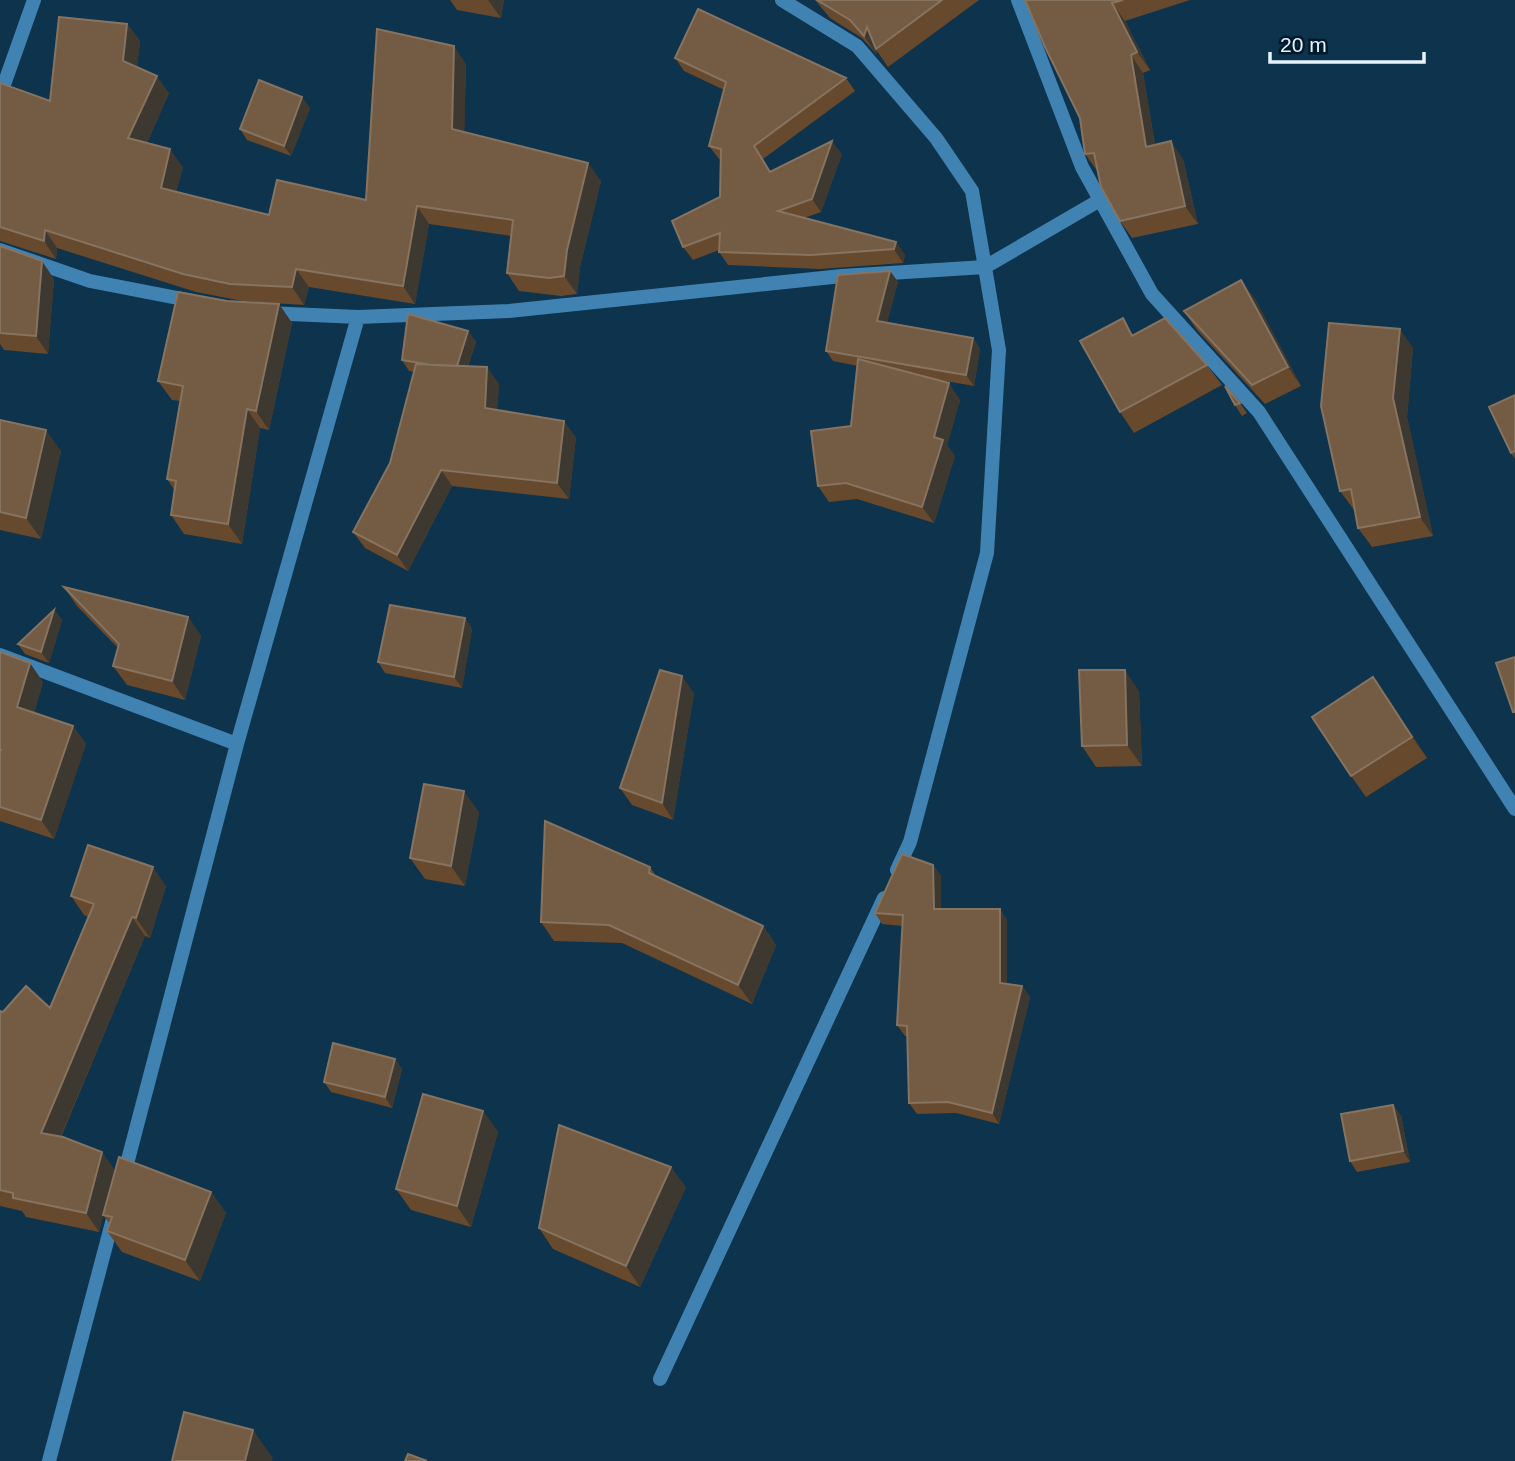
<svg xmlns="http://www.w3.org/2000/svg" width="1515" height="1461" viewBox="0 0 1515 1461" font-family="Arial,sans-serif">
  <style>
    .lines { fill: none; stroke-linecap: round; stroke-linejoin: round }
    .street { stroke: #4083b2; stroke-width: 14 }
    .wall { fill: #67492d }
    .shaded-wall { fill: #3d3830 }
    .building { fill: #745b43; stroke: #867360; stroke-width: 2 }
  </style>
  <rect width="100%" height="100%" fill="#0e334c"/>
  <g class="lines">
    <!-- street -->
    <path class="street" d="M782,0L857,46L936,138L972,191L999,350L987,553L910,842L897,870
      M1018,0L1082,167L1152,294L1259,412L1515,809
      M0,96L34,0
      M0,250L90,281L193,301
      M268,313L358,317L509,311L842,276L985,267L1100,200
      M0,655L237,744
      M123,1179L237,744L358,317
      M660,1379L884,898
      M49,1461L114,1215"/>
  </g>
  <!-- wall -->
  <path class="wall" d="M450,0H504L501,18L457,10Z
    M815,0H979L888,67L877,51L876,54L862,38L830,18Z
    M1025,0H1190L1125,21L1150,70L1143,73L1155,145L1183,159L1198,224L1132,238L1120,221L1098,172L1085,154L1080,118Z
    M127,24L140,41L137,67L169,93L147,143L183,167L176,192L269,215L366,200L466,64L464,132L601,181L580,267L577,294L561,296L519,291L507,273L511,236L429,224L415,304L309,287L304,305L242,301L196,292L57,248L56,259L0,241V83L50,101Z
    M675,58L846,78L855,91L763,159L770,172L842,154L821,212L804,218L896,242L905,255L903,263L820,269L728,265L719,252V250L693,260L683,247L720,197L721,159H719L709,146L724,90L684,71Z
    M310,108L291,156L247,140L240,129Z
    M0,246L54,279L48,354L4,350L0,344Z
    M890,271L898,282L887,322L973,338L980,349L974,386L928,378L960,400L947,445L955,456L934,523L857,499L829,502L818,486L851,426L858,366L833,361L826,351Z
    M1255,299L1301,386L1265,404L1197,330L1184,311Z
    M227,301L279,304L292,323L269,430L260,428L242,544L184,534L171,515L175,491L167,479L180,401L172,400L158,381Z
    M468,331L476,342L468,366L499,384L497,410L576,437L569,499L452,486L408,571L365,548L353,532L390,463L414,372L409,371L402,360Z
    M1134,335L1207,365L1222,385L1134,433L1120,412Z
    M1413,348L1407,417L1433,536L1372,547L1358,528L1355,510H1354L1340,491Z
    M1515,395V459L1511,453Z
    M1240,403L1247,413L1242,416L1235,405Z
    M0,420L61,451L41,539L0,530Z
    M64,587L188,617L201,636L185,700L127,685L113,666L118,648L77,606Z
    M54,610L62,620L49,663L25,654L18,644Z
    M465,618L472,629L462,688L385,673L378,662Z
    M0,652L43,682L34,713L73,726L86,744L54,839L0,821Z
    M1139,691L1142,766L1096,767L1082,746Z
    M694,693L673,820L632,805L620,788Z
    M1388,698L1427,758L1366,797L1351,776Z
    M479,812L465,886L425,879L410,858Z
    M933,865L941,876V909H1000L1007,920V984L1022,986L1030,997L999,1124L956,1113L917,1114L909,1103L908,1036H905L897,1025L903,926L882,924L875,913Z
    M650,867L656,876L763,926L776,945L752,1004L622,943L554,941L541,922Z
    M166,886L150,938L145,936L61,1137L102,1152L115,1171L211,1192L226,1213L200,1281L122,1252L107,1231L110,1224L103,1215L99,1232L26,1217L22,1211L0,1206V1011L3,1012L50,1008L88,917L84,915L71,896Z
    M395,1059L402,1069L392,1108L331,1092L324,1082Z
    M483,1111L498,1132L471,1227L411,1210L396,1189Z
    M1401,1115L1410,1162L1357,1172L1350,1161Z
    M686,1187L640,1287L553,1249L539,1228Z"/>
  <!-- shaded-wall -->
  <path class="shaded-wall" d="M488,0H504L501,18Z
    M1112,3L1125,21L1150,70L1137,52Z
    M127,24L140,41L136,79L123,61Z
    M867,27L877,51L876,54L864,36Z
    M454,46L466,64L464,147L452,129Z
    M1131,55L1143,73L1158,165L1146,147Z
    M157,76L169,93L141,156L128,138Z
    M302,97L310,108L291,156L284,146Z
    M832,141L842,154L821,212L812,199Z
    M1171,141L1183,159L1198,224L1185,206Z
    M170,149L183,167L173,205L161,188Z
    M588,163L601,181L580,267L577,294L564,276L567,250Z
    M417,206L429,224L415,304L403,286Z
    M45,230L57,248L56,259L44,241Z
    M896,242L905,255L903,263L894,249Z
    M42,261L54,279L48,354L36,336Z
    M296,269L309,287L304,305L292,287Z
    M890,271L898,282L885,331L877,321Z
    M1241,280L1255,299L1301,386L1288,367Z
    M279,304L292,323L269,430L256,411Z
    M1400,329L1413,348L1407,417L1433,536L1420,517L1393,398Z
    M468,331L476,342L463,379L456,369Z
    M973,338L980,349L974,386L966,375Z
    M487,367L499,384L496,424L485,408Z
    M949,383L960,400L947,445L955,456L934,523L922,507L934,437Z
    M247,409L260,428L242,544L228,524Z
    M564,421L576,437L569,499L557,483Z
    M46,430L61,451L41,539L26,518Z
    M441,470L452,486L408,571L397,555Z
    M54,610L62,620L49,663L41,652Z
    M188,617L201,636L185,700L172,681Z
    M465,618L472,629L462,688L454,677Z
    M30,663L43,682L30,726L17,707Z
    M1125,670L1139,691L1142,766L1127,745Z
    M682,676L694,693L673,820L662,803Z
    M1373,677L1388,698L1427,758L1412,737Z
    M73,726L86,744L54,839L41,820Z
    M464,791L479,812L465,886L451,866Z
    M933,865L941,876V920L934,909Z
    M153,867L166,886L150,938L136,918Z
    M1000,909L1007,920V994L1000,983Z
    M132,917L145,936L54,1152L41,1133Z
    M763,926L776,945L752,1004L738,985Z
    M1022,986L1030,997L999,1124L992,1113Z
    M395,1059L402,1069L392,1108L385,1097Z
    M1393,1105L1401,1115L1410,1162L1403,1151Z
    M483,1111L498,1132L471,1227L457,1206Z
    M102,1152L115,1171L99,1232L86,1213Z
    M671,1167L686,1187L640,1287L626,1266Z
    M211,1192L226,1213L200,1281L185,1260Z
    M253,1430L273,1458L272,1461H245Z"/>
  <!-- building -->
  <path class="building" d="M817,0H942L876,49L867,27L864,36L850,20Z
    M1025,0H1123L1112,3L1137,52L1131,55L1146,147L1171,141L1185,206L1120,221L1101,187L1094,153L1085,154L1080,118L1045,47Z
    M698,9L846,78L754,146L770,172L832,141L812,199L778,211L896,242L894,249L811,255L719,252L720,233L683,247L672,221L720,197L721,149L709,146L726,82L675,58Z
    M59,17L127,24L123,61L157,76L128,138L170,149L161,188L269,215L277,180L366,200L377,29L454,46L452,129L588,163L567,250L564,276L549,278L507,273L513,220L417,206L403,286L296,269L292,287L230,284L183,274L45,230L44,241L0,227V83L50,101Z
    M259,80L302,97L284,146L240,129Z
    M0,246L42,261L36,336L0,333Z
    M890,271L877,321L973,338L966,375L826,351L838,275Z
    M1241,280L1288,367L1252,385L1184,311Z
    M178,292L227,301L279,304L256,411L247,409L228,524L171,515L176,481L167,479L183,386L158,381Z
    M408,314L468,331L457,366L431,365L402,360Z
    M1123,318L1132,336L1165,318L1207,365L1120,412L1080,341Z
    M1329,323L1400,329L1393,398L1420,517L1358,528L1351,489L1340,491L1321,406Z
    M858,359L949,383L934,437L943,440L922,507L846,483L818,486L811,431L851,426Z
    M416,364L487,367L485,408L564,421L557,483L441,470L397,555L353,532L390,463Z
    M1225,386L1240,403L1235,405Z
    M1515,395V451L1511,453L1489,407Z
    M0,420L46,430L26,518L0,512Z
    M64,587L188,617L172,681L113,666L119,644Z
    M390,605L465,618L454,677L378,662Z
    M54,610L41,652L18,644Z
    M0,652L30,663L17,707L73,726L41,820L0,807V753L1,750H0Z
    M1515,657V712H1513L1496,663Z
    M660,670L682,676L662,803L620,788Z
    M1079,670H1125L1127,745L1082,746Z
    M1373,677L1412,737L1351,776L1312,717Z
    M424,784L464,791L451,866L410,858Z
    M545,821L650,867L649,873L763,926L738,985L609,925L541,922Z
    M88,845L153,867L136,918L132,917L41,1133L63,1137L102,1152L86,1213L13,1198V1193L0,1190V1011L3,1012L26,986L50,1008L94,904L71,896Z
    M902,854L933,865L934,909H1000V983L1022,986L992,1113L948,1102L909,1103L907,1026L897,1025L903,915L875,913Z
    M333,1043L395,1059L385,1097L324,1082Z
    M423,1094L483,1111L457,1206L396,1189Z
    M1393,1105L1403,1151L1350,1161L1341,1114Z
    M559,1125L671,1167L626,1266L539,1228Z
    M119,1157L211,1192L185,1260L107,1231L112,1217L103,1215Z
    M184,1412L253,1430L245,1461H172Z
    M408,1454L427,1461H405Z"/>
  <!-- scale -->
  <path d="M1270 52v10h154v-10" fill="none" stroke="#e6f3fe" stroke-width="3.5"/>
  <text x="1280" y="52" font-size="21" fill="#e6f3fe" stroke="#001a2d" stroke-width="5" paint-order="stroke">20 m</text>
</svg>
